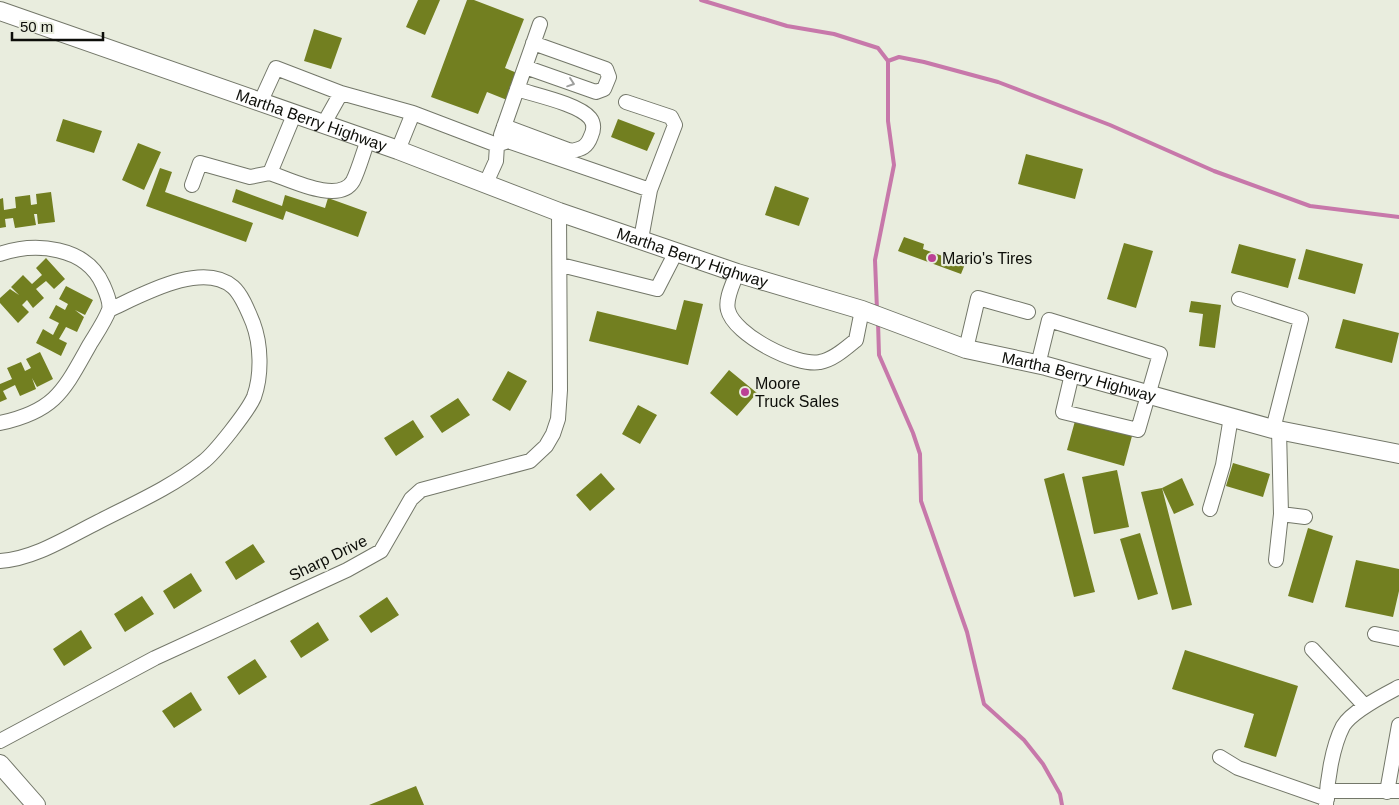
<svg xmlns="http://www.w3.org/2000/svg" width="1399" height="805" viewBox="0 0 1399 805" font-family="Helvetica,sans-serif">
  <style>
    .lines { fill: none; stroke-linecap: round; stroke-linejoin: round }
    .stream { stroke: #c778aa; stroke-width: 4 }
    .building { fill: #727f20 }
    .minor-casing { stroke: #737769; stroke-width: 16 }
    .major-casing { stroke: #737769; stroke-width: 20 }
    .minor { stroke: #fff; stroke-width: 14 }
    .major { stroke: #fff; stroke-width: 18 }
    .oneway { stroke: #9e9f9d }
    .poi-dot { fill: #bb4195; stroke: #e9edde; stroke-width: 2 }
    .labels { text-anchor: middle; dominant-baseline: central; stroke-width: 4.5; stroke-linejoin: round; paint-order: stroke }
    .street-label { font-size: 16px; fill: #0d0e09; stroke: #e9edde }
    .poi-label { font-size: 16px; fill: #0d0e09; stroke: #e9edde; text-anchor: start }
  </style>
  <rect width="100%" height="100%" fill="#e9edde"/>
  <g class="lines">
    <!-- stream -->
    <path class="stream" d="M701,0L787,26L834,34L878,48L888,61V121L894,165L875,260L877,310
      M888,61L899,57L924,62L998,82L1110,125L1214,171L1310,206L1399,217
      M878,322L879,355L913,433L920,454L921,501L967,632L984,704L1024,740L1043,764L1060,794L1062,805"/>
  </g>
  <!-- building -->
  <path class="building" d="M418,0H440L425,35L406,27Z
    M467,0H474L524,19L505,68L517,73L507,100L487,92L478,114L431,97Z
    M314,29L342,38L331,69L304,61Z
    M63,119L102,131L94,153L56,141Z
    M618,119L655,133L647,151L611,137Z
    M138,143L161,152L144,190L122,180Z
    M1026,154L1083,169L1075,199L1018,184Z
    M160,168L172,172L165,192L253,223L246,242L146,206Z
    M775,186L809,198L799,226L765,215Z
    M236,189L282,206L285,195L325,208L328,198L367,212L358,237L286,211L283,220L232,202Z
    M51,192L55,222L38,224L37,214H34L36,225L15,228L13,218L5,219L6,227L0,228V199L3,198L4,210L16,208L15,197L30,195L31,205L37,204L36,194Z
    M904,237L924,244L923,249L965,264L961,274L898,251Z
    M1124,243L1153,251L1136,308L1107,299Z
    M1239,244L1296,259L1288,288L1231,273Z
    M1306,249L1363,264L1355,294L1298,279Z
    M46,258L65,279L54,289L46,281L36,289L44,298L33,308L27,300L22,305L29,312L18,323L0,303V298L10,289L19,295L11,287L23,275L32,284L42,275L36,268Z
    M66,286L93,300L85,315L75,310L84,317L77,332L66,327L59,339L67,343L61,356L36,343L43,329L53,335L59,323L49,318L56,305L65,310L68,304L59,299Z
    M684,300L703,304L688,365L589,341L597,311L676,330Z
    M1191,301L1221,305L1215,348L1199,346L1203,314L1189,312Z
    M1343,319L1399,333L1392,363L1335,348Z
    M40,352L53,379L37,387L32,378L36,389L20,396L15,385L3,391L7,399L0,402V384L12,379L7,368L21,362L25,371L31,368L26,359Z
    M729,370L757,393L737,416L710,393Z
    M508,371L527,381L510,411L492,400Z
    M458,398L470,415L442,433L430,416Z
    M638,405L657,415L640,444L622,434Z
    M413,420L424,437L396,456L384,438Z
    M1075,421L1132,436L1124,466L1067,450Z
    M1233,463L1270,474L1263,497L1226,486Z
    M1117,470L1129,527L1094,534L1082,477Z
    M601,473L615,489L590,511L576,495Z
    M1064,473L1095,592L1074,597L1044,479Z
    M1182,478L1194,505L1174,514L1162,488L1192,605L1172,610L1141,492L1162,488Z
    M1308,528L1333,536L1313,603L1288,596Z
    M1140,533L1158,594L1138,600L1120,539Z
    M253,544L265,562L236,580L225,562Z
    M1356,560L1399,569V591L1393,617L1345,607Z
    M191,573L202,591L174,609L163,591Z
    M142,596L154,614L125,632L114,614Z
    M387,597L399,615L371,633L359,616Z
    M318,622L329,640L301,658L290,641Z
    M81,630L92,648L64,666L53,649Z
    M1185,650L1298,686L1276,757L1244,747L1254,714L1172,689Z
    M255,659L267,677L239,695L227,677Z
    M191,692L202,710L174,728L162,711Z
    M416,786L424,805H369Z"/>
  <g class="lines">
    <defs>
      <path id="minor" d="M525,67L596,92L604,89L609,77L606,69L533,43
        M341,93L413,113L398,150
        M626,102L671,117L675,125L650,190
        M260,103L276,68L341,93L323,125
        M413,113L497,145L496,161L486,183
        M294,115L270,173C289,179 339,205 353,181C359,169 363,153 368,140
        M504,126L571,151C582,149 587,147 591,136C594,130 594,123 590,118C579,104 535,95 517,89
        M501,135L540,24
        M497,145L508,141L650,190L641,239
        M192,185L200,163L250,177L270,173
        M0,254C35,242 86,246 103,285C106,292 111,303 109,310C105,321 96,334 90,344C64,390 56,411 0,423
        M561,265L657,289L676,252
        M737,273C733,284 725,299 728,310C734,335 797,367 820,362C833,360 846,348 856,340L862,310
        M1239,299L1301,319L1273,429
        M966,349L978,298L1028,312
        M1038,365L1049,320L1160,354L1138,430L1063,412L1072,374
        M1210,509L1223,465L1231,417
        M1281,514L1305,517
        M1276,560L1281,514L1279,430
        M0,561C34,559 68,537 98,522C133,504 172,487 203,462C215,453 248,411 254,397C262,375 261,344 253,323C248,311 242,295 233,287C202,260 140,296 109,310
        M1375,634L1399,639
        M1312,649L1365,706
        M0,741L155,658L347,570L381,551L411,499L421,490L530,461L546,446L553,434L558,419L560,390L559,212
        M1220,757L1238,768L1327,799
        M1327,791H1399
        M1387,792L1399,725
        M1326,805C1327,782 1332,747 1343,726C1352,711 1384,695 1399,687"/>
      <g id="major">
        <path id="s1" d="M0,11L398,150L559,212L737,273L862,310L966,349L1046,366L1273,429L1399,454"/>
        <path d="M0,764L36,805"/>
      </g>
    </defs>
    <!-- minor casing -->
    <use href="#minor" class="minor-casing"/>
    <!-- major casing -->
    <use href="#major" class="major-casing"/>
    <!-- minor -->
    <use href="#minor" class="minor"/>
    <!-- major -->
    <use href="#major" class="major"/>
  </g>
  <!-- one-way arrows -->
  <defs><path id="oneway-chevron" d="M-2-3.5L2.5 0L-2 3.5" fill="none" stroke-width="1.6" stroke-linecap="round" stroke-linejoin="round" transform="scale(1.25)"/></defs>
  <use class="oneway" href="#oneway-chevron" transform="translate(571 83) rotate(19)"/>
  <!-- markers -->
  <g class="poi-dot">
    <circle cx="932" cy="258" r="5"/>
    <circle cx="745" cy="392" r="5"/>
  </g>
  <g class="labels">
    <!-- street labels -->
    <g class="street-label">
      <text stroke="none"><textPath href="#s1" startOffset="330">Martha Berry Highway</textPath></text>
      <text stroke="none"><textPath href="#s1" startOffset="735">Martha Berry Highway</textPath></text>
      <text stroke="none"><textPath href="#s1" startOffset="1140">Martha Berry Highway</textPath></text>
      <text transform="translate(328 558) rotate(-26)">Sharp Drive</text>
    </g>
    <!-- poi labels -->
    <g class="poi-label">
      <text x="942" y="258">Mario's Tires</text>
      <text x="755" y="383">Moore<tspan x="755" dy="18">Truck Sales</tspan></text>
    </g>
  </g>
  <!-- scale -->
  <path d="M12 32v8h91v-8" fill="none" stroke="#0d0e09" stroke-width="2.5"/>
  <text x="20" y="32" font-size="15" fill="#0d0e09" stroke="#e9edde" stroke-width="4" paint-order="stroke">50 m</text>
</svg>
